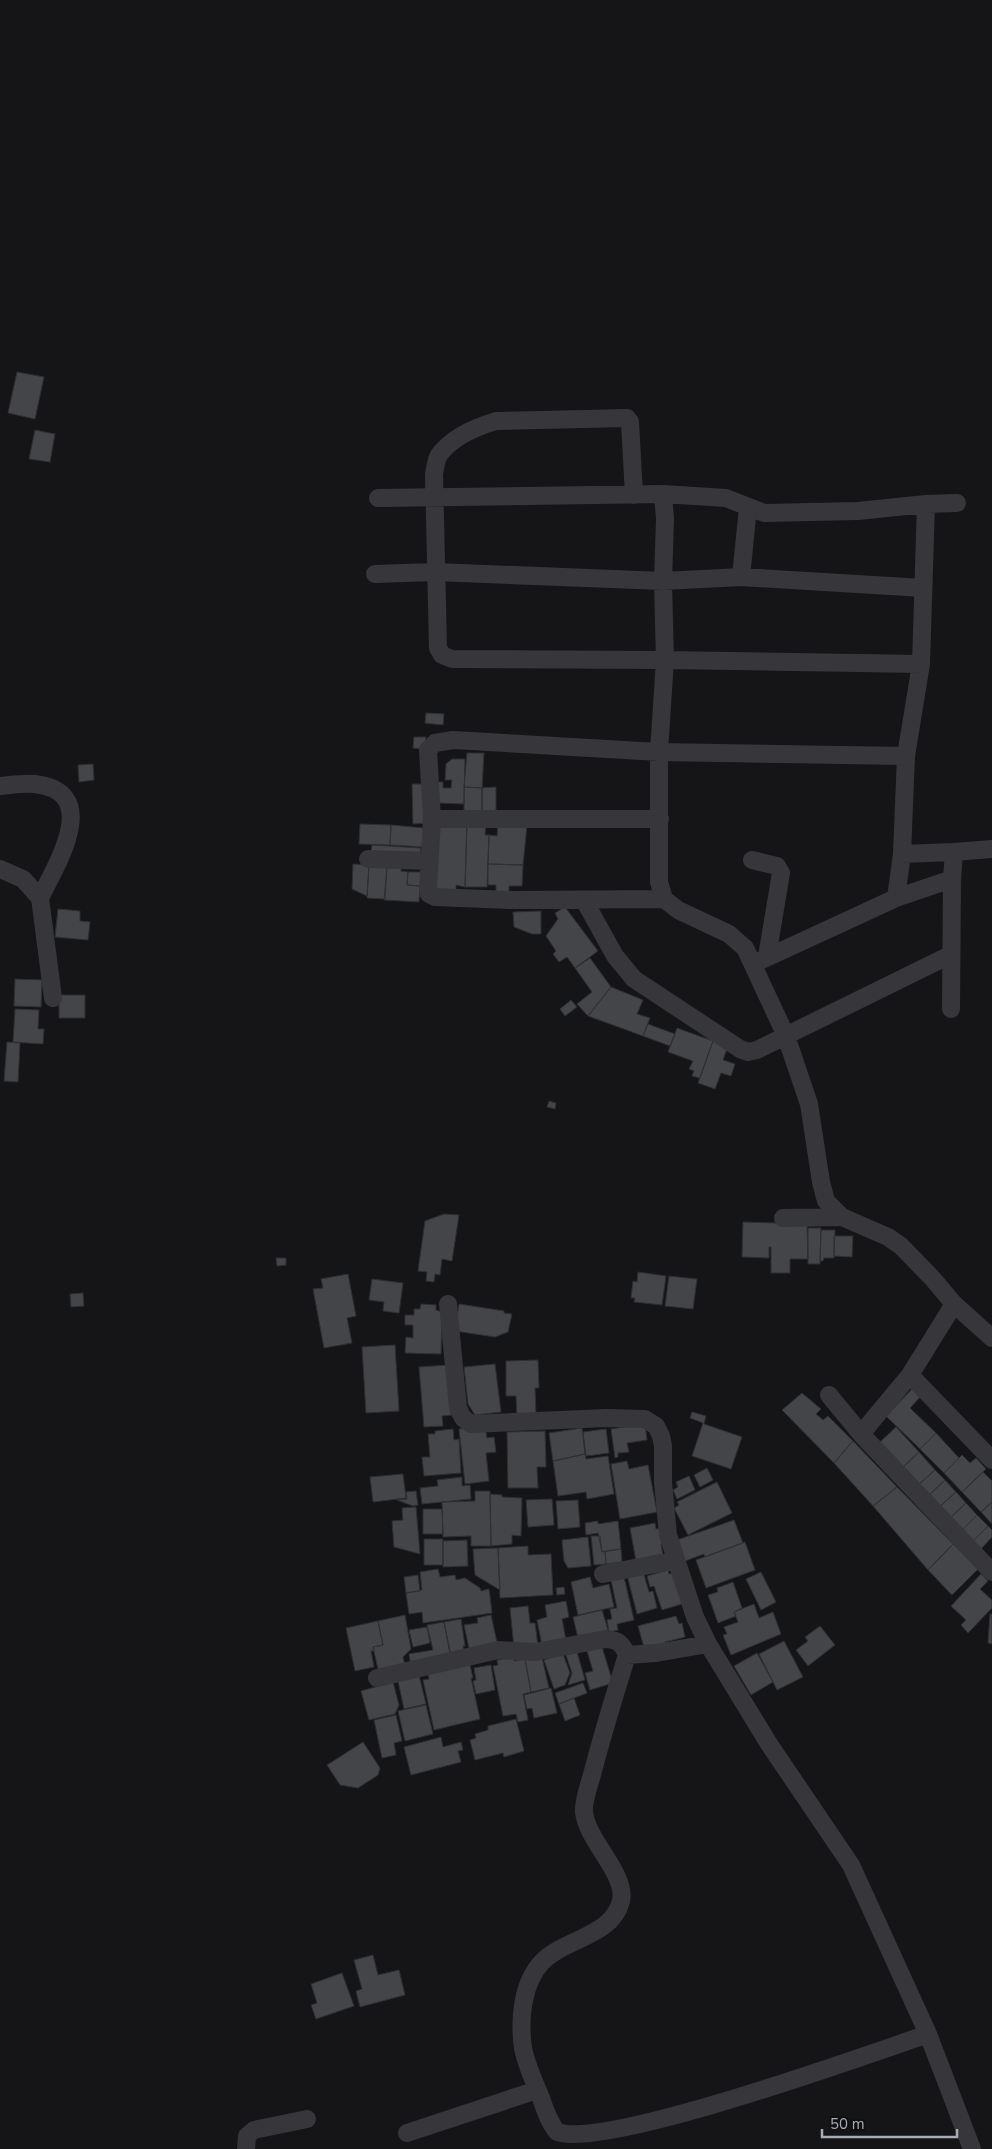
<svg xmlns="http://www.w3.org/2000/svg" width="992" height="2149" viewBox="0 0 992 2149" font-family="'Nunito Sans',sans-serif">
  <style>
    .building { fill: #444549; stroke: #2f2f32 }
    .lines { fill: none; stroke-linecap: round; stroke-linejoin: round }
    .minor { stroke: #37373b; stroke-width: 18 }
  </style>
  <rect width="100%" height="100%" fill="#151517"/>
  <!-- building -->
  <path class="building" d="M17,372L44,377L35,419L8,413Z
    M35,430L55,434L50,462L29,459Z
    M426,713L444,714L443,725L425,723Z
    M414,737H426L425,749L413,748Z
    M467,753H484L482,788L464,787Z
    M452,759H465L464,804L438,803V782H443V788H451L452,780H445L446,764Z
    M93,764L94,780L79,782L78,765Z
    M412,784H426L427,823L413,824Z
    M464,787L482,788V812H464Z
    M496,787V812H482V788Z
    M467,822L465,887L456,885V893L435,889L437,823Z
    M467,822H486L485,835H489L487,887H465Z
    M360,824L391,825L390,845L359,844Z
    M498,824L527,825L523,865L488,864L489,835L497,836Z
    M391,825L424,828L423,847L390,845Z
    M372,845L421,848L420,856L371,854Z
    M353,864L369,865L367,896L352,889Z
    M488,864L523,865L522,886H509V896L496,895V885H488Z
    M369,865L387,866L385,899L367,898Z
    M387,866H401V871L408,872L407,885L420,886L419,902L384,900Z
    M408,872H421L420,886L407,885Z
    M565,907L598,951L575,968L567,957L559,962L553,954L556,951L546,936L558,919L555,913Z
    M58,909L80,911V921L90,922L88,940L55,937Z
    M541,911V934H532L514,927L513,912Z
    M590,958L611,987L588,1016L577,1004L592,992L575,968Z
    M15,979L42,980L41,1007L14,1006Z
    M611,987L643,1000L637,1014L650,1018L643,1036L588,1016Z
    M59,995H85V1018H59Z
    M571,1000L577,1007L565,1016L560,1009Z
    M15,1009L39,1010L38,1029H44L43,1044L13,1042Z
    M648,1024L675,1034L670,1046L643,1036Z
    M677,1028L713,1041L700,1078L692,1076L694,1071L689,1069L693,1061L668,1052Z
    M713,1041L728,1046L723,1060L735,1064L731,1076L721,1073L715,1089L698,1083Z
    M7,1042L20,1043L18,1082L4,1081Z
    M549,1101L556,1103L555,1109L547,1107Z
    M444,1214L459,1215L452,1261L442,1259L440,1275L435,1274L434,1282L426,1281L427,1272L418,1271L425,1221Z
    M743,1222L807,1224L808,1259H790V1273H771V1247H769V1258L742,1257Z
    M808,1228H821L820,1264H808Z
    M821,1230H835L834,1258H824L823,1261H820Z
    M834,1236H853L852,1257L834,1256Z
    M276,1258H286V1265L277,1266Z
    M638,1272L666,1276L662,1305L634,1302L635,1298H631L633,1281L637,1282Z
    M348,1274L356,1316L347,1318L352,1343L324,1348L313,1289L323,1288L321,1279Z
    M669,1276L697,1279L693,1309L665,1306Z
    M372,1279L403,1283L399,1313L383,1311L384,1302L369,1300Z
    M83,1293L84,1306L71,1307L70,1294Z
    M421,1304L436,1305V1310L442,1312L441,1354L405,1353L406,1337L413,1338V1325H405V1315H414V1309H420Z
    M459,1304L504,1311V1313L512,1314L508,1332L495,1337L455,1331Z
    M395,1345L399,1411L366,1413L362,1347Z
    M538,1360L539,1388H535L536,1415L517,1416L516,1396H506V1361Z
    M495,1364L501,1412L475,1415L468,1404L464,1367Z
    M448,1365L452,1415L442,1416L443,1426L424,1427L419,1367Z
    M914,1387L922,1395L910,1408L936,1433L920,1449L886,1416Z
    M802,1393L821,1409L816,1414L823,1420L828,1416L853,1441L834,1463L782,1410Z
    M692,1412L706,1416L704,1424L742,1437L731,1469L692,1456L703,1423L690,1418Z
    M645,1424L647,1440L627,1443L629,1452L618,1453V1457L615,1458L611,1429Z
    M485,1426L487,1438L494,1437L496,1452L486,1453L489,1481L465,1484L459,1429Z
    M896,1427L919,1452L902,1468L878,1444Z
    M582,1428L585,1454L553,1461L549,1433Z
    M453,1429L454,1440L459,1439L461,1473L424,1476L422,1457H430L428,1434H435V1431Z
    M606,1429L609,1453L586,1456L583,1432Z
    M545,1431L546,1467H537L538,1488H508L507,1432Z
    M936,1433L959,1458L944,1473L920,1449Z
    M853,1441L897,1487L873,1506L834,1463Z
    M919,1452L935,1470L917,1486L902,1468Z
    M585,1454L586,1459L608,1456L614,1494L587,1499L586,1492L558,1496L553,1461Z
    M962,1455L970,1463L976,1458L986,1469L962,1492L944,1473Z
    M627,1461L629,1469L648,1465L657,1512L620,1519L611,1464Z
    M707,1468L713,1480L700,1487L694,1475Z
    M935,1470L945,1480L927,1497L917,1486Z
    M983,1472L992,1481V1502L981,1512L962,1492Z
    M403,1474L406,1498L373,1502L370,1477Z
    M689,1476L695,1490L677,1499L673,1490L678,1487L676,1482Z
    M462,1477V1486L470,1485L471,1499L422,1504L420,1488L438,1486L437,1480Z
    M945,1480L956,1492L938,1508L927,1497Z
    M717,1482L732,1513L688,1535L674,1508L679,1505L677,1502Z
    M897,1487L953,1544L928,1570L873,1506Z
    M416,1491L418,1505L413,1506L397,1500L407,1499L406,1492Z
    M475,1491H490L491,1546H471V1536L443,1537L442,1502L475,1501Z
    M956,1492L966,1503L949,1519L938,1508Z
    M490,1494L502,1495V1497L522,1498L521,1536L512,1535V1544L491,1546Z
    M552,1499L554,1525L528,1527L526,1500Z
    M578,1500L580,1527L558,1529L556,1501Z
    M992,1502V1524L981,1512Z
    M966,1503L977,1515L961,1531L949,1519Z
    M416,1507L420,1554L394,1547L392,1521L403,1520L402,1508Z
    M423,1509H442L443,1534H423Z
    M977,1515L988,1526L972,1542L961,1531Z
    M734,1520L743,1543L705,1557L704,1554L685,1561L677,1540Z
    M598,1521V1524L618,1521L621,1549L602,1552L598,1533L586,1535L585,1523Z
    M655,1523L656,1529L662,1528L665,1543L661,1544L663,1556L636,1561L630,1528Z
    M988,1526L992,1530V1537L980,1550L972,1542Z
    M591,1536H600L602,1552L605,1551L606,1564L594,1565Z
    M588,1537L591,1566L568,1568L564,1561L562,1540Z
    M424,1539H443V1565H424Z
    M467,1540L468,1566L443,1567V1541Z
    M745,1542L755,1570L706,1588L696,1560Z
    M953,1544L978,1569L952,1595L928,1570Z
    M528,1546V1555L551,1554L553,1595L500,1598L498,1548Z
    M498,1548L500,1590L475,1575L473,1549Z
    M621,1549L622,1562L606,1564L605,1551Z
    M438,1569L440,1577L455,1575L456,1580L465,1578L480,1588L481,1591L489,1589L492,1613L423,1623L422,1612L409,1614L406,1593L422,1590L420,1572Z
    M668,1570L669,1574L674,1573L682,1604L662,1610L654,1586L650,1587L647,1576Z
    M643,1571L649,1592L653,1591L657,1608L637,1614L627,1575Z
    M761,1572L776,1602L761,1610L746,1579Z
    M981,1574L988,1581L980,1589L992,1600V1608L968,1633L961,1625L966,1620L951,1606Z
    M418,1575L420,1591L406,1593L404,1577Z
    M590,1577L593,1588L609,1584L614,1607L578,1615L571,1582Z
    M624,1577L634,1620L617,1624L618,1630L609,1632L607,1620L612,1619L610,1609L617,1608L611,1580Z
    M733,1582L742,1608L734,1612L736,1616L718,1623L708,1595L718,1592L717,1588Z
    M564,1587L565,1594L557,1595L556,1588Z
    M566,1601L569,1617L562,1619L566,1640L542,1645L537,1620L547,1617L545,1605Z
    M754,1604L759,1618L773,1612L781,1634L731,1655L723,1635L727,1634L724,1627L738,1622L734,1612Z
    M528,1606L530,1623H535L538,1646L514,1648L510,1608Z
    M602,1610L608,1630L578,1638L573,1617Z
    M990,1614H992V1644L988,1643Z
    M405,1615L411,1649L403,1657L406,1670L378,1669L373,1647L383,1645L378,1621Z
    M491,1615L498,1647L470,1653L464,1625L478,1623L477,1618Z
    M676,1616L679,1624L682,1623L685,1637L665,1642L666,1645L645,1651L638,1626Z
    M461,1619L465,1646H463L464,1654L451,1656L444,1622Z
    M378,1621L383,1645L373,1647L374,1651H371L374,1667L355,1671L346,1628Z
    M444,1622L451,1659L411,1667L409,1654L433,1650L427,1625Z
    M820,1626L835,1645L808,1666L796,1650L808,1641L805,1637Z
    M427,1627L430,1643L413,1647L409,1630Z
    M784,1641L803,1677L777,1690L759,1654Z
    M602,1647L613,1683L590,1690L585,1673L593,1671L587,1651Z
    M577,1652L585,1680L568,1685L572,1673L566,1655Z
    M541,1653L549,1688L531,1692L525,1659Z
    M757,1653L773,1682L751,1695L734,1666Z
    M563,1654L570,1673L565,1685L554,1689L544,1660Z
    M514,1657V1661L525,1659L531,1692L523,1694L528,1720L518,1722L516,1714L503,1716L493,1666L498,1665L497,1660Z
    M469,1661L473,1678H471L480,1719L434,1730L423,1680L429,1679L428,1674Z
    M491,1665L495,1690L476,1694L473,1681L476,1680L474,1668Z
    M418,1671L426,1704L404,1709L398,1681Z
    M393,1682L399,1705L395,1714L369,1720L361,1691Z
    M583,1683L587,1693L559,1704L555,1693Z
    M551,1688L557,1713L534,1718L532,1708L527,1709L524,1695Z
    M574,1698L580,1715L565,1721L559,1704Z
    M426,1705L433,1734L405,1741L398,1711Z
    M396,1715L402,1741L394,1743L396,1755L382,1758L374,1720Z
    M516,1719L524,1751L504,1757L503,1753L475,1760L470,1740L476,1738L475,1734L488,1730V1726Z
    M441,1737L443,1747L461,1742L463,1750L458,1751L461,1762L411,1775L404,1747Z
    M363,1742L380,1768L378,1775L358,1788L340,1785L327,1765Z
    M373,1955L378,1975L399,1970L405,1995L360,2007L356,1991L362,1989L354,1960Z
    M342,1973L354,2006L316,2019L311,2005L317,2003L311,1984Z"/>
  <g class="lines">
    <!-- minor -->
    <path class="minor" d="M663,494L726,498L764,513L858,511L926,504L957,503
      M634,495L630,422L627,418L496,421C476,427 452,437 439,455C436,460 435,469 434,474L438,648L442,655L452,659L665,660L921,664
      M378,498L663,494L665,519L663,581L665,660L659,752V882L664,899L678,910L729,934L745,948L786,1036L809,1104L821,1182L826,1201L842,1217L888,1237L901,1246L933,1279L954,1304L992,1338
      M375,574L435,572L663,581L741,577L923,588
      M741,577L748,507
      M0,786C11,785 24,783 35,784C103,792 56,865 40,898
      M432,819H660
      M954,852L992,849
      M368,859L429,861
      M752,860L777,866L781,873L767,957
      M0,869L23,879L40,898L53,998
      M896,898L902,854
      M664,899L511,900L435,897L429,894L428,890L432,819L428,750L435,743L453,740L659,752L906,756
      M584,900L615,956L634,979L740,1049L748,1052L757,1050L950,955
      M753,964L896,898L952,879L954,852L902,854L906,756L921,664L926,504
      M951,1009L952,879
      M783,1218L842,1217
      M448,1304L458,1408L463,1418L471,1424L606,1418L645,1419L656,1426L661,1436L663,1446V1482L668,1535L695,1617L708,1644L769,1744L851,1865L928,2034L972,2149
      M910,1375L992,1460
      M829,1395L861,1434L992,1572
      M861,1434L910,1375L954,1304
      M603,1574L676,1560
      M627,1655L656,1653L708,1644
      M377,1678L498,1650L535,1652L606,1639C618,1640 622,1643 627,1655C615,1694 603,1732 593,1771C590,1783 583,1800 584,1812C587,1841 627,1874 621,1901C612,1937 565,1938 542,1962C522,1983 519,2020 523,2048C526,2064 534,2082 541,2098C545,2110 549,2122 557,2132C607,2149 866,2055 928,2034
      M407,2133L537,2090
      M246,2149L247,2136L254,2130L307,2119"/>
  </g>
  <!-- scale -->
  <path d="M822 2129v8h135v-8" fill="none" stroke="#a8acb5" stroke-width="2.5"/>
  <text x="830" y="2129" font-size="15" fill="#a8acb5" stroke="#101012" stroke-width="4" paint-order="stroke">50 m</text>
</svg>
